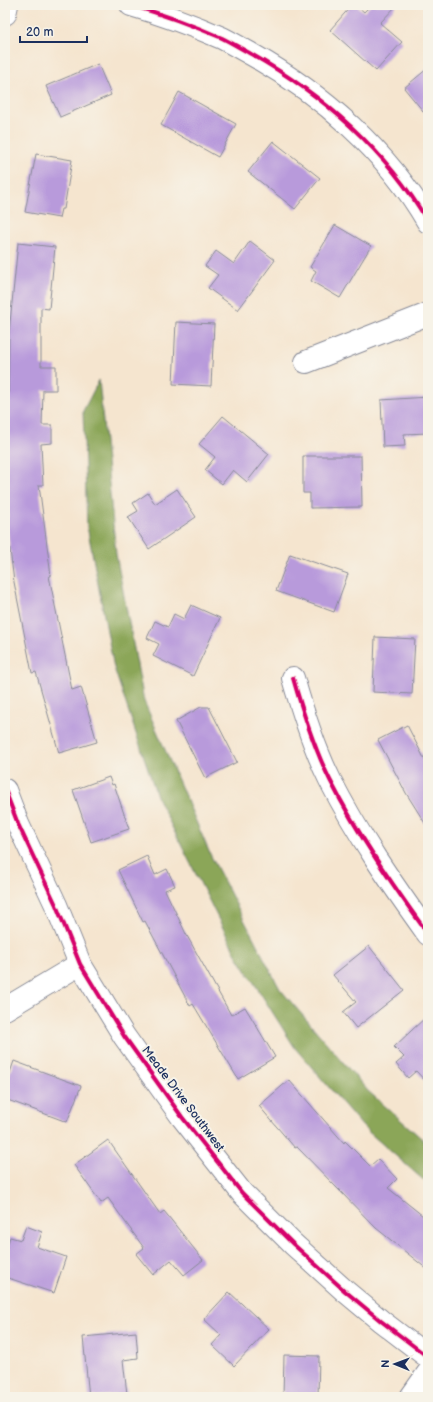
<svg xmlns="http://www.w3.org/2000/svg" width="433" height="1402" viewBox="0 0 433 1402" font-family="'Balsamiq Sans',sans-serif">
  <style>
    .forest { fill: #8ba659; stroke: #536a5c }
    .building { fill: #b89adb }
    .lines { fill: none; stroke-linecap: round; stroke-linejoin: round }
    .minor-casing { stroke: #888a96; stroke-width: 24 }
    .minor { stroke: #fff; stroke-width: 22 }
    .cycleway-casing { stroke: #f7f3e8; stroke-width: 6 }
    .cycleway { stroke: #d6006c; stroke-width: 4 }
    .labels { text-anchor: middle; dominant-baseline: central; stroke-width: 4; stroke-linejoin: round; paint-order: stroke }
    .street-label { font-size: 12px; fill: #1b2f5e; stroke: #f7f3e8 }
  </style>
  <rect width="100%" height="100%" fill="#f7f3e8"/>
  <filter id="ink" filterUnits="userSpaceOnUse"><feTurbulence type="fractalNoise" baseFrequency=".025" numOctaves="2"/><feDisplacementMap in="SourceGraphic" scale="8" xChannelSelector="R" yChannelSelector="G"/><feConvolveMatrix kernelMatrix="1 2 1 2 8 2 1 2 1" color-interpolation-filters="sRGB"/></filter>
  <filter id="wash" filterUnits="userSpaceOnUse"><feTurbulence type="fractalNoise" baseFrequency=".012" numOctaves="4" result="noise"/><feDisplacementMap in="SourceGraphic" scale="16" xChannelSelector="R" yChannelSelector="G"/><feGaussianBlur stdDeviation="0.9" result="paint"/><feColorMatrix in="noise" values="0 0 0 0 0 0 0 0 0 0 0 0 0 0 0 0 0 1.4 0 .05"/><feComposite in="paint" operator="in"/></filter>
  <g filter="url(#wash)">
    <rect width="100%" height="100%" fill="#f5e5cf"/>
    <!-- forest -->
    <path class="forest" d="M99,380L116,554L144,701L211,856L280,989L368,1091L428,1144V1184L364,1128L295,1048L237,956L158,799L114,668L87,526L83,411Z"/>
    <g id="blocks">
      <!-- building -->
      <path class="building" d="M352,5H356L364,12L371,5H397L380,23L402,42L376,71L330,30Z
        M98,64L111,95L60,117L46,86Z
        M428,68V117L404,88Z
        M179,92L236,124L218,157L161,125Z
        M273,141L320,178L295,209L248,172Z
        M36,154L72,160L64,209H61L59,218L25,212Z
        M335,225L371,246L340,298L311,281L316,271L310,267Z
        M250,241L275,260L238,310L208,288L218,275L205,266L216,251L234,264Z
        M18,243L55,247L49,309L41,308V366H56V390H43L42,425H52V443L41,444L43,485H39L51,576H49L72,690L81,687L97,742L59,753L36,672L32,673L14,582L6,517H8L5,427H8L9,333Z
        M176,322L214,324L211,386L173,384Z
        M428,397V433L404,434L405,446L383,447L381,400Z
        M223,416L269,454L247,482L233,470L222,484L205,470L215,457L199,444Z
        M303,456H361L362,507L310,508V493H303Z
        M177,489L196,517L149,549L128,517L138,511L133,503L148,493L155,504Z
        M290,554L348,574L334,612L276,591Z
        M191,605L220,618L193,676L153,656L159,644L147,638L155,621L168,627L174,614L184,619Z
        M375,637L415,639L412,694L373,692Z
        M201,707H209L237,762L205,778L176,721Z
        M407,725L428,766V828L406,793L378,740Z
        M109,777L112,785L114,784L129,829L91,842L73,790Z
        M147,856L155,875L167,869L175,886L165,890L186,934L231,1015L245,1007L275,1057L238,1079L193,1004L190,1006L145,921L143,922L118,870Z
        M369,946L404,990L356,1028L343,1012L356,1002L333,975Z
        M428,1015V1084L416,1071L408,1078L396,1064L404,1057L394,1047Z
        M14,1061L81,1086L67,1122L5,1099V1087Z
        M289,1080L344,1143L345,1141L370,1166L378,1159L397,1179L388,1188L428,1220V1270L376,1228L297,1147L295,1148L259,1106Z
        M108,1140L160,1214L164,1211L203,1260L184,1275L171,1260L153,1275L136,1254L144,1248L108,1198L101,1203L74,1165Z
        M26,1226L42,1232L37,1247L66,1257L54,1293L5,1277V1252L10,1237L21,1240Z
        M229,1292L269,1329L234,1366L212,1345L221,1335L204,1319Z
        M136,1332L138,1358L123,1360L127,1394L89,1397L83,1337Z
        M284,1355L319,1356L318,1397H283Z"/>
    </g>
  </g>
  <g filter="url(#ink)">
    <use href="#blocks" fill-opacity="0" stroke="#888a96" stroke-width="1"/>
    <g class="lines">
      <defs>
        <path id="minor" d="M131,5C162,14 192,25 222,38C232,43 242,49 251,54C322,94 387,151 428,222
          M5,14L7,5
          M306,362L428,314
          M293,678C303,713 314,748 330,780C358,835 392,884 428,934
          M5,790L18,824L56,905L80,964L124,1036L182,1117L242,1193L293,1244L345,1291L381,1321L428,1357
          M5,1009L80,964
          M411,1397L428,1373"/>
      </defs>
      <!-- minor casing -->
      <use href="#minor" class="minor-casing"/>
      <!-- minor -->
      <use href="#minor" class="minor"/>
      <defs>
        <path id="cycleway" d="M131,5C162,14 192,25 222,38C232,43 242,49 251,54C322,94 387,151 428,222
          M293,678C303,713 314,748 330,780C358,835 392,884 428,934
          M5,790L18,824L56,905L80,964L124,1036L182,1117L242,1193L293,1244L345,1291L381,1321L428,1357"/>
      </defs>
      <!-- cycleway casing -->
      <use href="#cycleway" class="cycleway-casing"/>
      <!-- cycleway -->
      <use href="#cycleway" class="cycleway"/>
    </g>
  </g>
  <g class="labels">
    <!-- street labels -->
    <g class="street-label">
      <text transform="translate(183 1099) rotate(53)">Meade Drive Southwest</text>
    </g>
  </g>
  <!-- margin -->
  <rect width="433" height="1402" fill="none" stroke="#f7f3e8" stroke-width="20"/>
  <!-- north arrow -->
  <g transform="translate(395 1364) rotate(271)" stroke="#f7f3e8" stroke-width="3" paint-order="stroke">
  <path d="M0-3L7 15L0 10L-7 15Z" fill="#1b2f5e"/>
  <text y="-6" font-size="11" font-weight="bold" text-anchor="middle" fill="#1b2f5e">N</text>
  </g>
  <!-- scale -->
  <path d="M20 36v6h67v-6" fill="none" stroke="#1b2f5e" stroke-width="2"/>
  <text x="26" y="36" font-size="12" fill="#1b2f5e" stroke="#f7f3e8" stroke-width="3" paint-order="stroke">20 m</text>
</svg>
